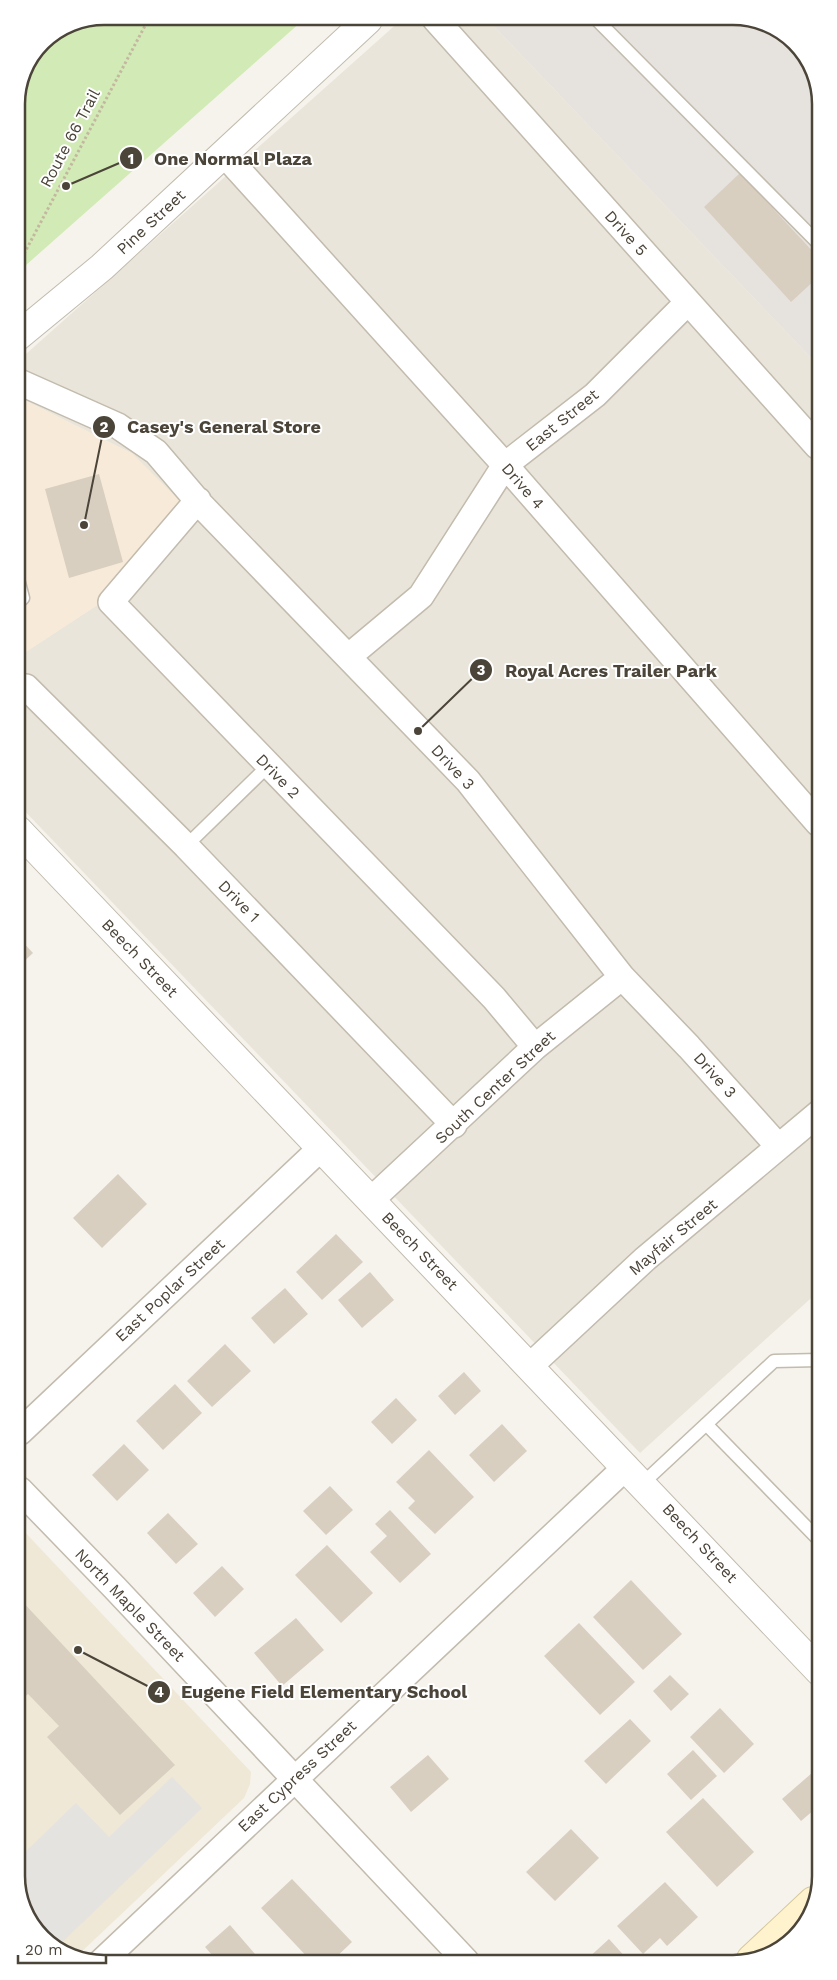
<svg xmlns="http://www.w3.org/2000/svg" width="837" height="1980" viewBox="0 0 837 1980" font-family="'Work Sans',sans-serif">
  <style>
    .residential { fill: #eae5da }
    .commercial { fill: #f7ead8 }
    .industrial { fill: #e6e2dd }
    .education { fill: #efe8d6 }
    .green { fill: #d2eab5 }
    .parking { fill: #e5e3e0 }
    .building { fill: #d8cfc1 }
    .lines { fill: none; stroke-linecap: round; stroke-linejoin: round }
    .service-casing { stroke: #c2bbae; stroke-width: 15 }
    .minor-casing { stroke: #c2bbae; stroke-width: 28 }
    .tertiary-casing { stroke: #c2bbae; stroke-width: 30 }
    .secondary-casing { stroke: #d6c79b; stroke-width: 30 }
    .path { stroke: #c4b79f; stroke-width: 3; stroke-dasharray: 2.5 2.5; stroke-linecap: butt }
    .service { stroke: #fff; stroke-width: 12 }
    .minor { stroke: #fff; stroke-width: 25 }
    .tertiary { stroke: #fff; stroke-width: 28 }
    .secondary { stroke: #fff3cd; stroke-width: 28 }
    .labels { text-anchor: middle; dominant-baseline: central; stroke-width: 4; stroke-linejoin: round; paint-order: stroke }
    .street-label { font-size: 16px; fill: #4b4439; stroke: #fff }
    .rim { fill: none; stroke: #4b4439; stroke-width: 2.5 }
    .leader { fill: none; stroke: #4b4439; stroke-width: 2 }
    .callout-dot { fill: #4b4439; stroke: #fff; stroke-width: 2 }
    .mark-label { font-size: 15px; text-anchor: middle; font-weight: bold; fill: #fff }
    .callout-label { font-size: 18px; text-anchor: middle; font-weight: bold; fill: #4b4439; stroke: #fff; stroke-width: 4; stroke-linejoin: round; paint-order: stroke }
  </style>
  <rect width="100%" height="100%" fill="#f6f3ec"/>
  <!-- residential -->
  <path class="residential" d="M487,19L817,364L819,1291L640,1453L18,804V657L102,602L133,454L24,400H17V362L401,20Z"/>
  <!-- commercial -->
  <path class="commercial" d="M17,400H24L133,454L182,503L102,602L18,657Z"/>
  <!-- industrial -->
  <path class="industrial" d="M739,16L787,34L816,76L817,364L487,19Z"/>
  <!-- education -->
  <path class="education" d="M20,1527L251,1772L250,1784L244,1798L77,1956L50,1946L21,1904Z"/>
  <!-- green -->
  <path class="green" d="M302,21L17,273L16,98L42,42L71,23Z"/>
  <!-- parking -->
  <path class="parking" d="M172,1777L202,1808L56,1948L50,1946L21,1904V1856L76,1803L109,1837Z"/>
  <!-- building -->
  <path class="building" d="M740,173L817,256V278L791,302L704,207Z
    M99,474L123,562L69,578L45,489Z
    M18,937L33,953L19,966V956Z
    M118,1174L147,1204L102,1248L73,1218Z
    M336,1234L363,1262L322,1300L296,1272Z
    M370,1272L394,1300L362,1328L338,1300Z
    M285,1288L308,1314L274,1344L251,1318Z
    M225,1344L251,1371L212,1407L187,1381Z
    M464,1372L481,1391L455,1415L438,1396Z
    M175,1384L202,1413L163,1450L136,1421Z
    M396,1398L417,1420L392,1444L371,1422Z
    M502,1424L527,1451L494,1482L469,1455Z
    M124,1444L149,1470L117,1501L92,1475Z
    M429,1450L474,1497L435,1534L408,1508L415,1501L396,1482Z
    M330,1486L353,1510L326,1535L303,1511Z
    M390,1510L431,1554L400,1583L370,1552L387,1536L375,1524Z
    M168,1513L198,1544L176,1564L147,1533Z
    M327,1545L373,1593L341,1623L295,1575Z
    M222,1566L244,1589L215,1617L193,1593Z
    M631,1580L682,1634L643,1670L593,1617Z
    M20,1599L175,1765L120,1815L47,1737L59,1726L28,1694L20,1701Z
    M296,1618L324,1650L282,1686L254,1653Z
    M579,1623L635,1682L600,1715L544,1656Z
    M670,1675L689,1694L671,1711L653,1691Z
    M720,1708L754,1744L724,1773L690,1737Z
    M630,1719L651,1741L606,1784L584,1761Z
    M693,1750L717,1776L691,1800L667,1774Z
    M428,1755L449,1779L411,1812L390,1787Z
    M820,1766L821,1804L801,1821L782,1799Z
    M703,1798L754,1852L717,1887L666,1832Z
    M571,1829L599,1858L555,1901L526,1872Z
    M292,1879L352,1942L331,1962H312L261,1908Z
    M665,1882L698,1917L667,1946L660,1938L643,1954L617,1926Z
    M230,1925L255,1954L249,1960L251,1963H219L205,1947Z
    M609,1939L628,1960H586Z"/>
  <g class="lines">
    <defs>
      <path id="service" d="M595,18L817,242
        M18,579L23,598L18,603
        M186,846L268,766
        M706,1424L820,1541
        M643,1483L774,1361L819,1360"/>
      <path id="minor" d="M435,19L817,446
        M224,154L505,465L818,823
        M17,381L118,426L156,452L202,506L468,781L622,977L689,1047L778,1146
        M198,500L111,602L494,998L535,1047
        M348,657L421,596L505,465L595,395L688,302
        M18,687H26L186,846L454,1125
        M371,1200L535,1047L622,977
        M530,1366L645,1259L819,1113
        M20,1432L321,1148
        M20,1490L114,1587L466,1961
        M99,1964L626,1467"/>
      <path id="tertiary" d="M17,337L102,267L368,20
        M18,830L820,1672"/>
      <path id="secondary" d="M751,1959L813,1901"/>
    </defs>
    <!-- service casing -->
    <use href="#service" class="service-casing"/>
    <!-- minor casing -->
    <use href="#minor" class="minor-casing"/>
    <!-- tertiary casing -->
    <use href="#tertiary" class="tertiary-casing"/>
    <!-- secondary casing -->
    <use href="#secondary" class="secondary-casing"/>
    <!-- path -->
    <path class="path" d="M17,267L147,22"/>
    <!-- service -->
    <use href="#service" class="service"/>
    <!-- minor -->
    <use href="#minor" class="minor"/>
    <!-- tertiary -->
    <use href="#tertiary" class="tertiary"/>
    <!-- secondary -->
    <use href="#secondary" class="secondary"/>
  </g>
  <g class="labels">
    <!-- street labels -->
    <g class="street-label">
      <text transform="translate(70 138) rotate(-62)">Route 66 Trail</text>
      <text transform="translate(151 222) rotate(-43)">Pine Street</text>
      <text transform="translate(626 233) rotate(48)">Drive 5</text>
      <text transform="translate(562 420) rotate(-39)">East Street</text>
      <text transform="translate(523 486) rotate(49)">Drive 4</text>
      <text transform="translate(453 767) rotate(47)">Drive 3</text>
      <text transform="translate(278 776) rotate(46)">Drive 2</text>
      <text transform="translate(239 901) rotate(46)">Drive 1</text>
      <text transform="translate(140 958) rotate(46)">Beech Street</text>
      <text transform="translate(715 1075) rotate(48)">Drive 3</text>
      <text transform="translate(495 1087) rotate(-43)">South Center Street</text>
      <text transform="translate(673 1237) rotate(-40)">Mayfair Street</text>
      <text transform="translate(420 1251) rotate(46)">Beech Street</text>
      <text transform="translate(170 1290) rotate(-43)">East Poplar Street</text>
      <text transform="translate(700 1543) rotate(47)">Beech Street</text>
      <text transform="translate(130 1605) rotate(46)">North Maple Street</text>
      <text transform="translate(297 1776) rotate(-43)">East Cypress Street</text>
    </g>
  </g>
  <!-- crop -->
  <path d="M0 0H837V1980H0ZM104 25H733A79 79 0 0 1 812 104V1876A79 79 0 0 1 733 1955H104A79 79 0 0 1 25 1876V104A79 79 0 0 1 104 25Z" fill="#fff" fill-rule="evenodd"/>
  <path class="rim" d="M104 25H733A79 79 0 0 1 812 104V1876A79 79 0 0 1 733 1955H104A79 79 0 0 1 25 1876V104A79 79 0 0 1 104 25Z"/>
  <!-- callouts -->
  <path class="leader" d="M66 186L131 158M84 525L104 427M418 731L481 670M78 1650L159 1692"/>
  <g class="callout-dot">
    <circle cx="66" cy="186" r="5"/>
    <circle cx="84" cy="525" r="5"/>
    <circle cx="418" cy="731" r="5"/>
    <circle cx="78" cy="1650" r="5"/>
    <circle cx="131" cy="158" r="12"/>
    <circle cx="104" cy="427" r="12"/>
    <circle cx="481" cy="670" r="12"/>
    <circle cx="159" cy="1692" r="12"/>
  </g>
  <g class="mark-label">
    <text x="131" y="164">1</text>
    <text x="104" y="432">2</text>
    <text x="481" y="675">3</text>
    <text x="159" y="1697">4</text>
  </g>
  <g class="callout-label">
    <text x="233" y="165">One Normal Plaza</text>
    <text x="224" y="433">Casey's General Store</text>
    <text x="611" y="677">Royal Acres Trailer Park</text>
    <text x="324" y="1698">Eugene Field Elementary School</text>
  </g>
  <!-- scale -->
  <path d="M18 1955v8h88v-8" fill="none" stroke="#4b4439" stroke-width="2.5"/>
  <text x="25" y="1955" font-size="15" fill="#4b4439" stroke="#ffffff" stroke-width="4" paint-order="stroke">20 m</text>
</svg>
